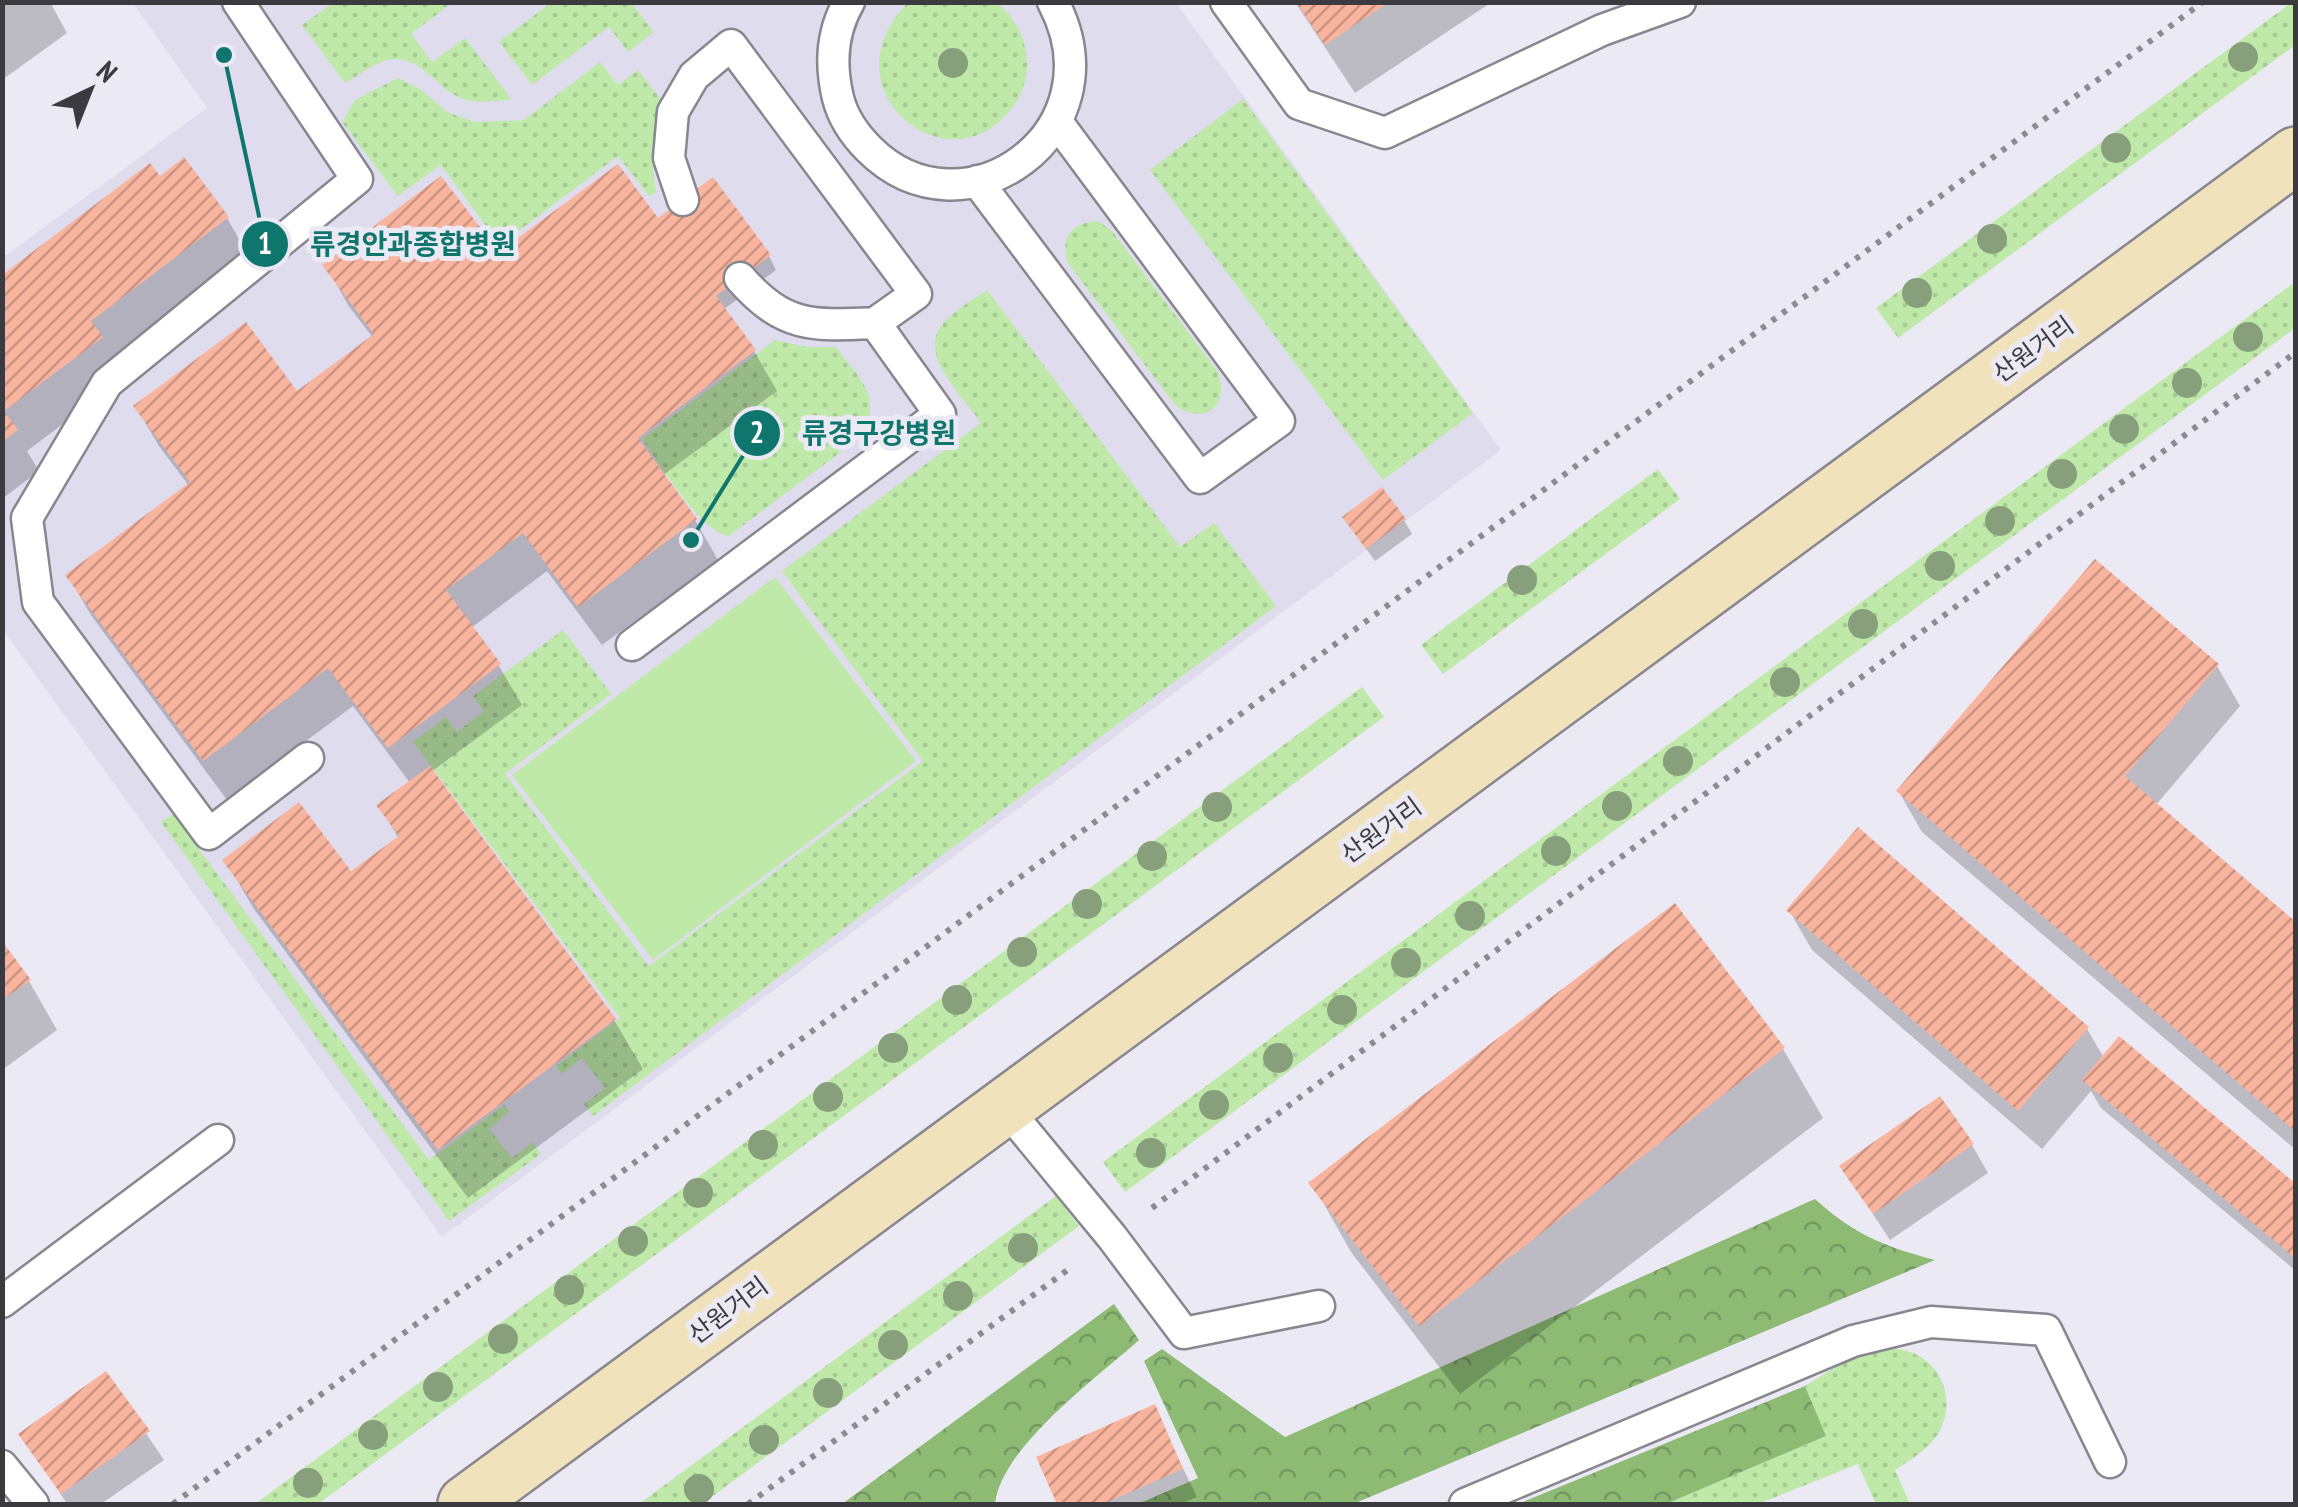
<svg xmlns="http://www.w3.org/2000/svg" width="2298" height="1507" viewBox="0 0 2298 1507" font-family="'PT Sans Narrow','Noto Sans KR',sans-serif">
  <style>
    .built { fill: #dfdded }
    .grass { fill: url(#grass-dots) }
    .forest { fill: url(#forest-crowns) }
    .park { fill: #bfe9a9 }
    .shadow { fill: #0003 }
    .building { fill: url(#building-hatch) }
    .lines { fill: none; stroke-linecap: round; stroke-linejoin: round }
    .lane-casing { stroke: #888790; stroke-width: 35 }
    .secondary-casing { stroke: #888790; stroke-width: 60 }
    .path { stroke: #8c8b92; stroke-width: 6; stroke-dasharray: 5 8; stroke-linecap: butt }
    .lane { stroke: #fff; stroke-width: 30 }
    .secondary { stroke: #f0e2bb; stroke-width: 55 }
    .tree { fill: #889f7c }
    .labels { text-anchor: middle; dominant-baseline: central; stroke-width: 10; stroke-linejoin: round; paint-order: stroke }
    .street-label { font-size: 25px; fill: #3b3a3e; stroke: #ebeaf4 }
    .leader { fill: none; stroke: #0f766e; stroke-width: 4 }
    .callout-dot { fill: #0f766e; stroke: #ebeaf4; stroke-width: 4 }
    .mark-label { font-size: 30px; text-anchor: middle; font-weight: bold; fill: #fff }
    .callout-label { font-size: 28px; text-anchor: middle; font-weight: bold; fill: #0f766e; stroke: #ebeaf4; stroke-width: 10; stroke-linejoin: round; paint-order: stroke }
  </style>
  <defs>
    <pattern id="grass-dots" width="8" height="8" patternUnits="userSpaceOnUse" patternTransform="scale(2.5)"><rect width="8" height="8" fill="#bfe9a9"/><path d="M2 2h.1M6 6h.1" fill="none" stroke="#a5c992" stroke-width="1.8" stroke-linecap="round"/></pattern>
    <pattern id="forest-crowns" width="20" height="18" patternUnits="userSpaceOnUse" patternTransform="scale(2.5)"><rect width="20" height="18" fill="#8dbb74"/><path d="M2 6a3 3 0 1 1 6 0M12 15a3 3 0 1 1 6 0" fill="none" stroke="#749961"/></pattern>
    <pattern id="building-hatch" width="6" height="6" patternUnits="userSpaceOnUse" patternTransform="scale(2.5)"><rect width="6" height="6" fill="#f9b49e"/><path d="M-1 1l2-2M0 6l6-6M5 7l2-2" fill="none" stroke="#cb9382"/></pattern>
  </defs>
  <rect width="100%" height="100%" fill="#ebeaf4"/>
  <!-- built -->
  <path class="built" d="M133,3H1176L1501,450L442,1237L3,630L2,258L207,108Z"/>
  <!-- grass -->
  <path class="grass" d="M552,2L631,3L654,32L628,52L609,27L532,85L499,42Z
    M333,3H452L411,34L432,62L465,38L512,100C494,101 472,105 456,96C435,84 422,60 395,59C380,59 358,76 345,83L302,25Z
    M908,3H996C1017,17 1028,44 1027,69C1025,88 1018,103 1005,116C941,185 825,86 908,3Z
    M2291,3H2295V45L1898,338L1876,308Z
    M600,62L618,85L638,70L663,102C651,134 650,159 656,192L649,196L618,156L500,245L441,165L398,196L342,122L355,100L398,78L422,90L447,112L474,122L524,120Z
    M1243,99L1473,413L1383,480L1150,170Z
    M1098,221L1112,231L1218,372C1230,407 1205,426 1175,405L1068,263C1060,237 1071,223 1098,221Z
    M2295,282V328L1125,1192L1103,1162Z
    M987,290L1180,547L1214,523L1276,606L593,1116L584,1104L605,1088L582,1058L562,1074L556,1066L620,1018L413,742L446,717L457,732L484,711L473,696L563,630L611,694L505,774L649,966L923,761L782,571L981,423C962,394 912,352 947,319C959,308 974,299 987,290Z
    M775,340L807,347H836C860,379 886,400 858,439L729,536C700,532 660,464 642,439Z
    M1658,469L1680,499L1443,674L1421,645Z
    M1362,687L1384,717L318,1504H255Z
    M173,814L429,1160L504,1105L510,1111L489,1129L512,1158L533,1142L541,1154L449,1221L161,822Z
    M1056,1196L1079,1226L702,1504H639Z
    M1884,1346C1894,1348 1906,1350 1915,1354C1946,1368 1955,1406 1938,1434C1929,1449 1910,1460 1895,1470L1910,1504H1876L1858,1464L1758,1504H1666L1826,1436L1805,1386L1848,1359Z"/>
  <!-- forest -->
  <path class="forest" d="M1815,1199C1855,1235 1883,1246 1935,1260L1353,1504H1138L1198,1478L1144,1361L1162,1349L1285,1437Z
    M1114,1304L1139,1340C1097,1378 1001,1447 995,1504H842Z
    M1805,1386L1826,1436L1666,1504H1518Z"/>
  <!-- park -->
  <path class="park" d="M775,577L916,761L653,960L512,775Z"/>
  <!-- shadow -->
  <path class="shadow" d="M2,2H50L67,33L2,80Z
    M1295,2H1492L1355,93Z
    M227,218L250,258L124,378L27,451L39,471L2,499V278Z
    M664,230L769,256L776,270L723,310L754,351L777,391L662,476L695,520L718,560L602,645L547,571L471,628L499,666L522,705L431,772L614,1020L643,1069L468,1198L254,909L225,860L350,874L399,839L380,806L410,783L353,706L227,800L91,615L68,576L189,486L159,446L136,407L297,395L373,338L348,305L326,265L498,256Z
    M1404,520L1412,534L1375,561L1353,531Z
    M2217,666L2240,706L2155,806L2296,925V1150L1922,832L1899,792Z
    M1858,830L2087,1029L2104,1058L2296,1187V1271L2101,1108L2091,1091L2042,1149L1812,950L1789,910Z
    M2,945L29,981L57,1030L2,1070Z
    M1783,1049L1823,1118L1460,1394L1351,1252L1312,1183Z
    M1972,1145L1988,1173L1890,1240L1842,1167Z
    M106,1374L164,1460L101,1504H67L22,1434Z
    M1154,1408L1197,1497L1180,1504H1060L1039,1458Z"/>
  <!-- building -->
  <path class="building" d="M1296,2H1389L1325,45Z
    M184,157L229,217L91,321L103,337L4,411L18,430L2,442V275L150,163L160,176Z
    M618,164L658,218L713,177L771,255L716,296L756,350L638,438L697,519L578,607L523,533L446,590L501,664L388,748L328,668L203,761L65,575L190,482L133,406L246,322L297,391L374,334L322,265L441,176L499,252Z
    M1382,487L1406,519L1366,549L1342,517Z
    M2095,559L2219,664L2125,776L2296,922V1132L1896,791Z
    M430,766L616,1019L438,1150L222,860L299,802L351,871L399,836L376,805Z
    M1858,827L2089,1027L2018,1111L1786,910Z
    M1675,903L1785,1048L1419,1326L1308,1183Z
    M2,941L31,980L2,1000Z
    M2119,1036L2296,1184V1259L2082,1080Z
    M1940,1096L1974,1144L1873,1214L1839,1166Z
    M106,1371L150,1431L61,1494L18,1434Z
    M1155,1404L1183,1469L1103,1504H1057L1036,1457Z"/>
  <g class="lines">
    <defs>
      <path id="lane" d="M238,2L357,179L107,383L27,518L38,602L209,834L308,758
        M849,2C831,33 830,65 838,98C843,118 855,135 869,149C964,244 1122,132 1053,2
        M1226,2L1299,104L1385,133L1602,30L1680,2
        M977,181L1200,478L1279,421L1057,122
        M740,278C784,328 812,326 875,323
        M632,645L940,414L875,323L916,294L731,45L694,76L673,112L669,158L683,200
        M1004,1106L1112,1237L1184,1333L1319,1306
        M2,1302L218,1140
        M2,1466L33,1504
        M1465,1504L1853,1341L1931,1322L2046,1330L2110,1462"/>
      <path id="secondary" d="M466,1504L2296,155"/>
    </defs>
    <!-- lane casing -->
    <use href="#lane" class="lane-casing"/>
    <!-- secondary casing -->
    <use href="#secondary" class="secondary-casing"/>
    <!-- path -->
    <path class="path" d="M1152,1208L2296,352
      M173,1504L2203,2
      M748,1504L1073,1266"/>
    <!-- lane -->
    <use href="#lane" class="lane"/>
    <!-- secondary -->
    <use href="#secondary" class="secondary"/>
  </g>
  <!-- trees -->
  <g class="tree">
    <circle cx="2243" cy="57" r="15"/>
    <circle cx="953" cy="63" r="15"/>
    <circle cx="2116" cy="148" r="15"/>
    <circle cx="1992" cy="239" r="15"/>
    <circle cx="1917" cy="293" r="15"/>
    <circle cx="2248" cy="337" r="15"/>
    <circle cx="2187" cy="383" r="15"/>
    <circle cx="2124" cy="429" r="15"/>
    <circle cx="2062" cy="474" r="15"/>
    <circle cx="2000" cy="521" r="15"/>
    <circle cx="1940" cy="566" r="15"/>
    <circle cx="1522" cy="580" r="15"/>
    <circle cx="1863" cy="624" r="15"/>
    <circle cx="1785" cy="682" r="15"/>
    <circle cx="1678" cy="761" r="15"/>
    <circle cx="1617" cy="806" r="15"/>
    <circle cx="1217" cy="807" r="15"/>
    <circle cx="1556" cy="851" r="15"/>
    <circle cx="1152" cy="856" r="15"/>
    <circle cx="1087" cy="904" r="15"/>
    <circle cx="1470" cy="916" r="15"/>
    <circle cx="1022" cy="952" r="15"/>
    <circle cx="1406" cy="963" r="15"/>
    <circle cx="957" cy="1000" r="15"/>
    <circle cx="1342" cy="1010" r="15"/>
    <circle cx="893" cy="1048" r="15"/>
    <circle cx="1278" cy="1058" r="15"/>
    <circle cx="828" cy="1097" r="15"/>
    <circle cx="1214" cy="1105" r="15"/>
    <circle cx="763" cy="1145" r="15"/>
    <circle cx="1151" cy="1153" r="15"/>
    <circle cx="698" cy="1193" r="15"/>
    <circle cx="633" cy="1241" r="15"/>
    <circle cx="1023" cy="1248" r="15"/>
    <circle cx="569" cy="1290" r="15"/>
    <circle cx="958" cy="1296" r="15"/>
    <circle cx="503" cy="1339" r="15"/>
    <circle cx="893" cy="1345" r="15"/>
    <circle cx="438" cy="1387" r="15"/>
    <circle cx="828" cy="1393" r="15"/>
    <circle cx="373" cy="1435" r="15"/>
    <circle cx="764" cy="1440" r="15"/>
    <circle cx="308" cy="1483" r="15"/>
    <circle cx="699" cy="1489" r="15"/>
  </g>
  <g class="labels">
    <!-- street labels -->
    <g class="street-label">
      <text transform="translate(2033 349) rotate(-36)">산원거리</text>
      <text transform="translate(1381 830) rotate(-36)">산원거리</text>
      <text transform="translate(728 1310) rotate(-37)">산원거리</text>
    </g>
  </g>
  <!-- callouts -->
  <path class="leader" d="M224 55L265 244M691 540L757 433"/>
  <g class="callout-dot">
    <circle cx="224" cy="55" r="10"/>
    <circle cx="691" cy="540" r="10"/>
    <circle cx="265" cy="244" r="25"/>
    <circle cx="757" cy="433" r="25"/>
  </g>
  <g class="mark-label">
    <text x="265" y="254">1</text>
    <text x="757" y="443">2</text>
  </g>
  <g class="callout-label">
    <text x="413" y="254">류경안과종합병원</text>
    <text x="879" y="443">류경구강병원</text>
  </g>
  <!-- border -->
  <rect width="2298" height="1507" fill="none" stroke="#3b3a3e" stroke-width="10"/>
  <!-- north arrow -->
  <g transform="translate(90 90) rotate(43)" stroke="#ebeaf4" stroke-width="8" paint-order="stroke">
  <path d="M0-8L18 38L0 25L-18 38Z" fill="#3b3a3e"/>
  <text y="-15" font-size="28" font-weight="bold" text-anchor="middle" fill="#3b3a3e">N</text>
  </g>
</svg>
